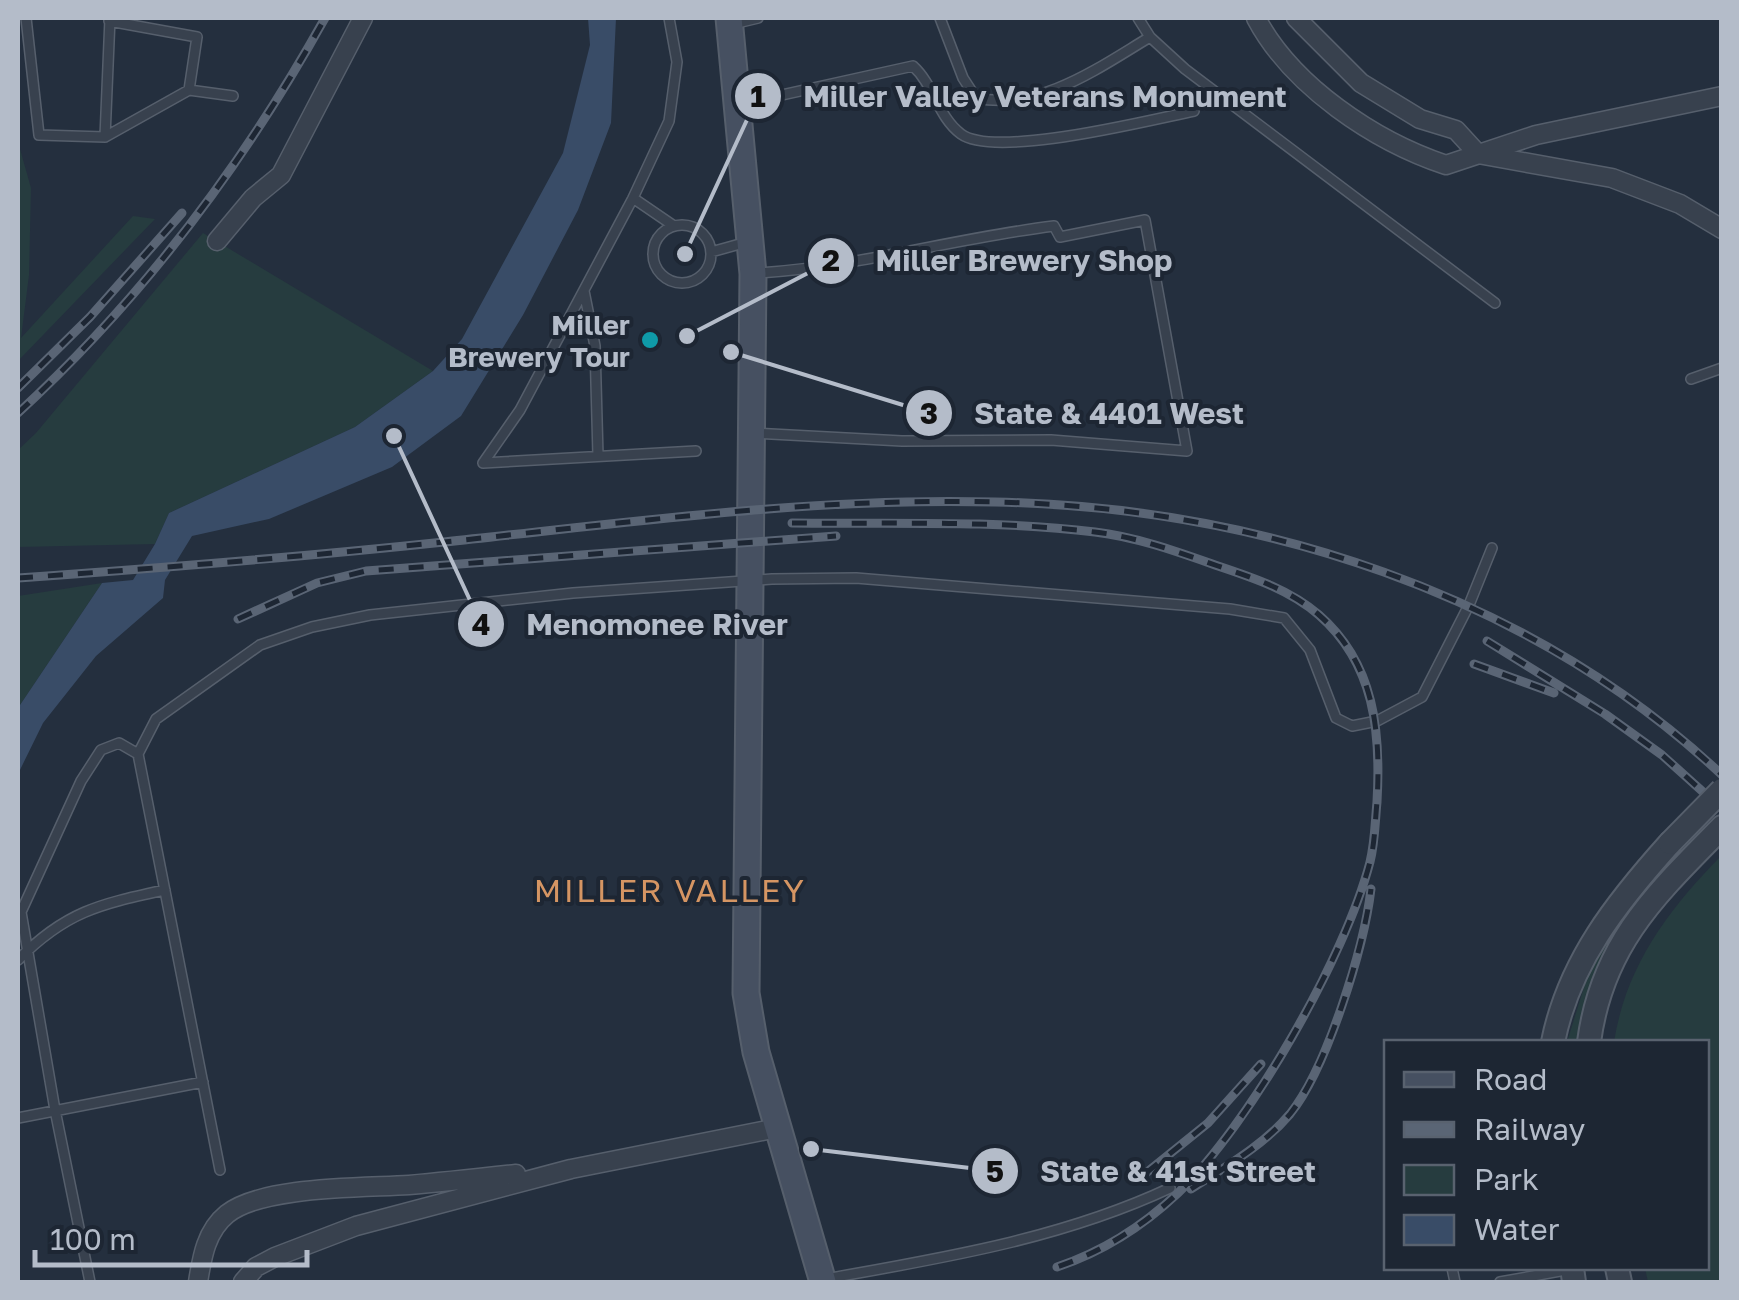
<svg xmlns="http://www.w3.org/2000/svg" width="1739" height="1300" viewBox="0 0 1739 1300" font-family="'Golos Text',sans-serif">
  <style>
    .green { fill: #263c3f }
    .water { fill: #394c67 }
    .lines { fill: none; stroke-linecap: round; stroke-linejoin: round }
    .service-casing { stroke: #565f6c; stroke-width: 12 }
    .minor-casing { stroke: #565f6c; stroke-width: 21 }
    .tertiary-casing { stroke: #565f6c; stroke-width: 26 }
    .secondary-casing { stroke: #565f6c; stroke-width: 29 }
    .service { stroke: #38414e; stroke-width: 9 }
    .minor { stroke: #38414e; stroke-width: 18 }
    .tertiary { stroke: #38414e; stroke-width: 22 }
    .secondary { stroke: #465061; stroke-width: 25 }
    .rail-casing { stroke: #5a6575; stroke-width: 9 }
    .rail { stroke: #1d2633; stroke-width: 5; stroke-dasharray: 15; stroke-linecap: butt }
    .tertiary-bridge-casing { stroke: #565f6c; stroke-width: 26; stroke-linecap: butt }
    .tertiary-bridge { stroke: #38414e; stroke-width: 22 }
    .culture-dot { fill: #0f9aa8; stroke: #1d2633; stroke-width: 4 }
    .labels { text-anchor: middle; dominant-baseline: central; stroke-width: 8; stroke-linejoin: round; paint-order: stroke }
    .poi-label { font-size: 28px; font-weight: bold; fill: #b4bcc9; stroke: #1d2633; text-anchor: end }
    .quarter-label { font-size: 32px; letter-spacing: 2.5px; fill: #d59563; stroke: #1d2633 }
    .leader { fill: none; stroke: #b4bcc9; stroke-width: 4 }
    .callout-dot { fill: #b4bcc9; stroke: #1d2633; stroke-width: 4 }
    .mark-label { font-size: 30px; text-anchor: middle; font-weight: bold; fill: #111 }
    .callout-label { font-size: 30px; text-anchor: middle; font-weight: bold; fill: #b4bcc9; stroke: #1d2633; stroke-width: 8; stroke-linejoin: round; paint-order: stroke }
  </style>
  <rect width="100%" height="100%" fill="#242f3e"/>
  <!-- green -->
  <path class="green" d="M18,142L31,188L29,275L21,338L133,216L155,219L18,361Z
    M203,233L433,371L355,427L169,513L155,544L18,547V450L36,433Z
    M102,583L18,708V596Z
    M1721,856V1282H1648L1645,1268H1706V1042H1614C1626,966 1668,910 1721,856Z
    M1621,915L1625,918L1592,982L1580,1042H1567L1590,968Z"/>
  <!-- water -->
  <path class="water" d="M588,18H616L611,123L578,210L523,315L461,416L392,467L269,519L192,536L165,580L163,598L96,656L43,723L18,774V708L102,583L133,580L155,544L169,513L355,427L433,371L462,339L563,153L590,45Z"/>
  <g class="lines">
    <defs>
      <path id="service" d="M26,18L39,135L105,137L110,18
        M940,18L963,78L976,98C1040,111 1098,68 1150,37
        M1138,18L1150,37L1185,69L1495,303
        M733,24L758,18
        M189,90L233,96
        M741,104L913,66C934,85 938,117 961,134C995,159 1149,120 1194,111
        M105,137L189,90L197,37L109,21
        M633,198L674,226
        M653 254a29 29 0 1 1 58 0a29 29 0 1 1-58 0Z
        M711,252L747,242
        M584,291L595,346L598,456
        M1691,379L1722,368
        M754,433L902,441L1051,440L1187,451L1145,220L1060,237L1054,226C955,238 858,267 758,273
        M483,463L520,410L633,198L669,121L677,62L669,18
        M483,463L696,451
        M18,960C66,911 101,904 165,890
        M18,1118L203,1082
        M220,1170L138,754L156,719L260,645L312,627L370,615L573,593L772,579L856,578L1230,609L1284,618L1310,650L1336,718L1352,726L1377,721L1422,697L1469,605L1492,548
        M1452,1268L1455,1282
        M825,1279C942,1258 1061,1239 1170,1188
        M90,1282L55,1110L21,912L81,781L101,750L119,743L138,754
        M1500,1282L1571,1269"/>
      <path id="minor" d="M1256,18C1292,86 1374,141 1446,165L1536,135L1722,96
        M1296,18L1361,83L1420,119L1456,130L1478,154L1612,178L1680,204L1722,229
        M217,241L253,198L281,175L363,18
        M198,1282C202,1257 206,1231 227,1214C262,1186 363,1188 409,1185C444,1182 480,1178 516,1174
        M243,1282L256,1267L275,1257L356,1226L571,1169L777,1128"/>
      <path id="tertiary" d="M1553,1042C1569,962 1617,902 1670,843
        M1589,1042C1602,944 1656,894 1722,827
        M1572,1268L1574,1282
        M1617,1268L1620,1282"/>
      <path id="secondary" d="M729,18L753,274L746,993L756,1052L823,1282"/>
    </defs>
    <!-- service casing -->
    <use href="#service" class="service-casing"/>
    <!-- minor casing -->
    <use href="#minor" class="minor-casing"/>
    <!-- tertiary casing -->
    <use href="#tertiary" class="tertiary-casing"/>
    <!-- secondary casing -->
    <use href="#secondary" class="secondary-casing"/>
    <!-- service -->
    <use href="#service" class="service"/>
    <!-- minor -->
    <use href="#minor" class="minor"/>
    <!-- tertiary -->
    <use href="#tertiary" class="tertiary"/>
    <!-- secondary -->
    <use href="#secondary" class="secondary"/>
    <defs>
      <path id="rail" d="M18,388L90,317L182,213
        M18,413C142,299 243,165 325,18
        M792,523C892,524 995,520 1095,532C1137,537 1178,552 1218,566C1254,578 1290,590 1319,615C1375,664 1381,732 1377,802C1375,822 1375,842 1370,862C1345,958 1250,1124 1178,1193C1143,1226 1102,1252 1057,1267
        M18,578C160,568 302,557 444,542C626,523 811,497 995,502C1257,507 1528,593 1722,775
        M238,619L317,583L366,571L836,536
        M1487,641L1605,714L1662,755L1722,809
        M1474,664L1554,693
        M1146,1173L1208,1123L1261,1064
        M1191,1189C1225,1167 1263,1146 1290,1114C1327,1068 1364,948 1371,889"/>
    </defs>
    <!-- rail casing -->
    <use href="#rail" class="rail-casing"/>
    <!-- rail -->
    <use href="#rail" class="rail"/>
    <defs>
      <path id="tertiary-bridge" d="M1670,843L1722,790"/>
    </defs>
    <!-- tertiary-bridge casing -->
    <use href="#tertiary-bridge" class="tertiary-bridge-casing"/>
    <!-- tertiary-bridge -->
    <use href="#tertiary-bridge" class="tertiary-bridge"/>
  </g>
  <!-- markers -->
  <circle class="culture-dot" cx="650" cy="340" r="10"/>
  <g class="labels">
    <!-- poi labels -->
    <g class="poi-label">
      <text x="630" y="324">Miller<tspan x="630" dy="32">Brewery Tour</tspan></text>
    </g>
    <!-- quarter labels -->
    <g class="quarter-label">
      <text x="670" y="890">MILLER VALLEY</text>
    </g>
  </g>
  <!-- callouts -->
  <path class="leader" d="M685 254L758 96M687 336L831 261M731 352L929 413M394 436L481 624M811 1149L995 1171"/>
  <g class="callout-dot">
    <circle cx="685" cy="254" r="10"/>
    <circle cx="687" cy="336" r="10"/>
    <circle cx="731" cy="352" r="10"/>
    <circle cx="394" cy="436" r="10"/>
    <circle cx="811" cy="1149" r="10"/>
    <circle cx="758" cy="96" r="25"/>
    <circle cx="831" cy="261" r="25"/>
    <circle cx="929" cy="413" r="25"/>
    <circle cx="481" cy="624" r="25"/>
    <circle cx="995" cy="1171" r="25"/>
  </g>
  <g class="mark-label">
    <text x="758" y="107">1</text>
    <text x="831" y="271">2</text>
    <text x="929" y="424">3</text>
    <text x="481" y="635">4</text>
    <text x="995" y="1182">5</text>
  </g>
  <g class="callout-label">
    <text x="1045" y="107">Miller Valley Veterans Monument</text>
    <text x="1024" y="271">Miller Brewery Shop</text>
    <text x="1109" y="424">State &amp; 4401 West</text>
    <text x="657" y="635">Menomonee River</text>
    <text x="1178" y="1182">State &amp; 41st Street</text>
  </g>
  <!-- border -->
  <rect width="1739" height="1300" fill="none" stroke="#b4bcc9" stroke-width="40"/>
  <!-- legend -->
  <rect x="1384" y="1040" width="325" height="230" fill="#1d2633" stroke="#59626f" stroke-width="2.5"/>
  <rect x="1404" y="1072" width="50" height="15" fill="#465061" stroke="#59626f" stroke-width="2.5"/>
  <text x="1474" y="1090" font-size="30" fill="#b4bcc9">Road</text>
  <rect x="1404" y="1122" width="50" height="15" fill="#5a6575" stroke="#59626f" stroke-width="2.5"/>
  <text x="1474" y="1140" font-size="30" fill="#b4bcc9">Railway</text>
  <rect x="1404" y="1165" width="50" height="30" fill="#263c3f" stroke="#59626f" stroke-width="2.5"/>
  <text x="1474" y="1190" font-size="30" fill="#b4bcc9">Park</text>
  <rect x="1404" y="1215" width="50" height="30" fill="#394c67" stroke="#59626f" stroke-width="2.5"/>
  <text x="1474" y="1240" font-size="30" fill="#b4bcc9">Water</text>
  <!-- scale -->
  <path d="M35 1250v15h272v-15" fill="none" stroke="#b4bcc9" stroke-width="5"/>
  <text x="50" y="1250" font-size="30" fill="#b4bcc9" stroke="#1d2633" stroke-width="8" paint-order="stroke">100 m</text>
</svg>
